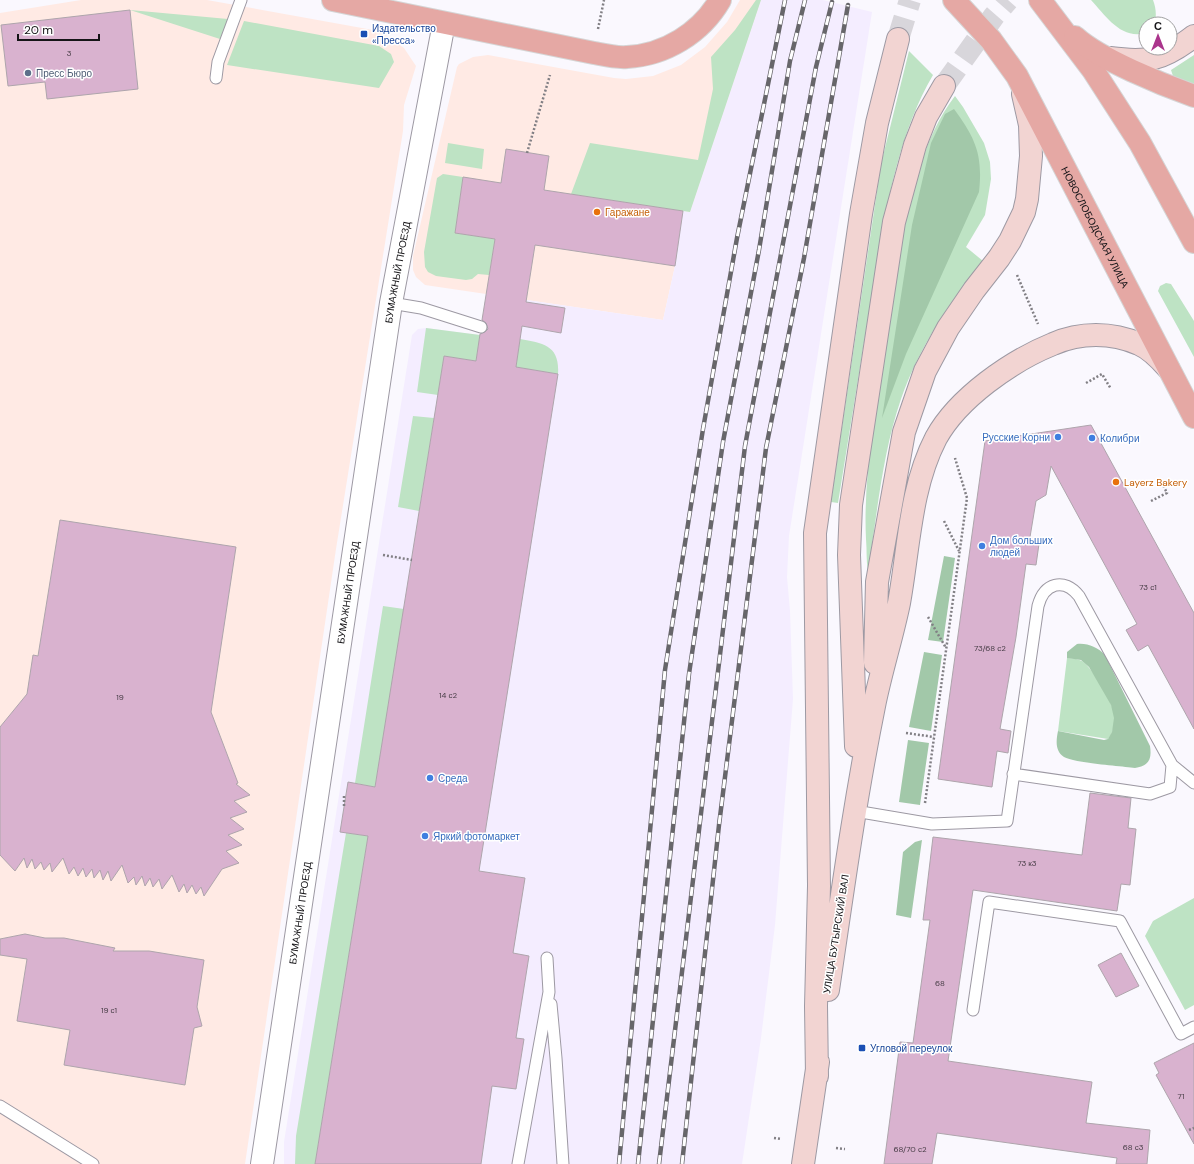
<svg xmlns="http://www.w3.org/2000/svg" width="1194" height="1164" viewBox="0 0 1194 1164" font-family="'DM Sans',sans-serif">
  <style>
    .commercial { fill: #ffeae4 }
    .built { fill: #f4edff }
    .green { fill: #bee3c4 }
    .forest { fill: #a2c8a9 }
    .building { fill: #d9b2cf; stroke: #aea5ac }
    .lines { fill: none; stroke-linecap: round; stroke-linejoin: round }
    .secondary-tunnel { stroke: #d8d6db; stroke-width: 22; stroke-dasharray: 22 11; stroke-linecap: butt }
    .lane-casing { stroke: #9d99a3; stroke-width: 13 }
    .street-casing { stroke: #9d99a3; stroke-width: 24 }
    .secondary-casing { stroke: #9d99a3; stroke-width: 24 }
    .primary-casing { stroke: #d5d5d5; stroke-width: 24 }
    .path { stroke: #817f84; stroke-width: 2.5; stroke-dasharray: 2 2; stroke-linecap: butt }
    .lane { stroke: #fff; stroke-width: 11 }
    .street { stroke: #fff; stroke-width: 22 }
    .secondary { stroke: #f2d4d2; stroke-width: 22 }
    .primary { stroke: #e5a8a4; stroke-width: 22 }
    .rail-casing { stroke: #67666a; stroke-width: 4.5 }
    .rail { stroke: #fff; stroke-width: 3; stroke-dasharray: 9; stroke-linecap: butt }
    .transit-dot { fill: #1a4fb4; stroke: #fff; stroke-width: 1.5 }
    .service-dot { fill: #5c6f8a; stroke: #fff; stroke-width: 1.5 }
    .food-dot { fill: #e8710a; stroke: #fff; stroke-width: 1.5 }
    .shop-dot { fill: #3f7fe0; stroke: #fff; stroke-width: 1.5 }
    .labels { text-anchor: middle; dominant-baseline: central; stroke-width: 3; stroke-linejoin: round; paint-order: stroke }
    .number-label { font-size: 8px; fill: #463c45 }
    .transit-label { font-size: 10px; fill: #164399; stroke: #fff; text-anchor: start }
    .service-label { font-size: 10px; fill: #4e5e75; stroke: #fff; text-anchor: start }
    .food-label { font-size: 10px; fill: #c56008; stroke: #fff; text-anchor: start }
    .street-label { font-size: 10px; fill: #151417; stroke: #fff }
    .shop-label { font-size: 10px; fill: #366cbe; stroke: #fff; text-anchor: start }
  </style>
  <rect width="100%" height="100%" fill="#faf8fe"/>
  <!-- commercial -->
  <path class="commercial" d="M81,0H207L373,30L384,34L404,48L416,66L404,105L403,131L336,549L245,1164H0V13Z
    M740,0H761L690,212L683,211L675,266L663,320L425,285L416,277L413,270V256L457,67L459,64L473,57L488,55L614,78L626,79L653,76L681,65L705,47L727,22Z"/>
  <!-- built -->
  <path class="built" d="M761,0H823L872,12L789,536L787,577L790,611L793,699L775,925L761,1038L742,1164H284V1142L412,335L418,329L426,328L480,335L486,294L663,320L675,266L683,211L690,212Z"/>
  <!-- green -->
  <path class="green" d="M756,0H761L690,212L571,194L590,143L698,160L713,89L711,57L735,30Z
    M1091,0H1153C1156,8 1157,16 1154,24H1146V33C1121,40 1106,16 1091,0Z
    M130,10L228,19L220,39Z
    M244,21L379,46L391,54L394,62L379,88L227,65Z
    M909,51L933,75C894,142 884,223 871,299C860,367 849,435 838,503L831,502L881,164Z
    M1194,55V86L1173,76L1171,70Z
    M955,96L963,107L984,143L990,162L991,179L985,215L966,247L983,261C949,302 919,348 901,399C882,454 877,515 868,572C866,561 867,550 866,539C863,478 875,416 884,356C896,278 906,159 955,96Z
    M448,143L484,149L482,169L445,163Z
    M443,174L463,177L455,233L495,239L489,275L478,274L472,279L466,280L436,276L428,272L425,267L424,252L437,178Z
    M1166,283L1171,284L1194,321V357L1158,291L1160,286Z
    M426,328L480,335L476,361L444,356L438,395L417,392Z
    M520,339C544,343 560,346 558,374L516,367Z
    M413,416L434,418L419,511L398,507Z
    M383,606L404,609L375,787L355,783Z
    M1067,658C1072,658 1078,659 1082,661C1092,667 1111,701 1114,712C1115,720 1114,733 1108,739L1058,731Z
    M346,833L368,836L315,1164H295L296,1136Z
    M1194,898V1005L1185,1010L1145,936L1153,921Z"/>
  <!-- forest -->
  <path class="forest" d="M954,109C976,139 983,155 979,192L906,354L882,418L912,225L931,143L945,114Z
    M944,556L955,558L943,642L928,640Z
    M1077,644C1088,643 1097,647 1105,655L1150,746C1152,759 1149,766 1135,768C1121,766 1074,763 1064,757C1055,751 1056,741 1058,731L1104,740L1108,739L1112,732L1114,718L1111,705L1089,667L1081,660L1067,658V652Z
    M924,652L942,655L931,731L909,727Z
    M908,740L929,743L920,805L899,802Z
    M922,840L911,918L896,915L903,852L915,842Z"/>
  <!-- building -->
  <path class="building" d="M130,10L138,89L47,99L45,82L8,86L1,25Z
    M506,149L549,156L544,190L683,211L675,266L535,245L526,302L565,308L561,333L522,326L516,367L558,374L479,871L525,878L513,953L529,956L516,1038L524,1039L516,1089L492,1086L481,1164H315L368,836L340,832L348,782L375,787L444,356L476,361L480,334L485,332L488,329L486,323L482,320L495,239L455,233L463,177L501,183Z
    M1091,425L1194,613V729L1148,645L1138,651L1126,630L1137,624L1051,466L1046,495L1036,501L1029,543L1039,544L1036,565L1026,564L1016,637L1000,729L1011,731L1008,753L997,751L992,787L938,779L985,441Z
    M60,520L236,547L211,712L238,783L236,784L250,795L234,801L247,812L230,818L244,829L228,835L242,845L226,851L239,863L222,869L204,896L201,887L196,894L192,885L187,893L184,884L179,892L172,875L162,889L159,879L153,887L150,878L145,886L142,876L136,885L134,877L128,883L122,865L111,881L108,871L103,880L100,870L94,878L92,869L86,877L83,868L78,876L74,867L69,874L63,858L52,872L50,863L44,870L41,862L35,869L32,859L27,868L24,858L15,871L0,855V727L27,694L33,655L38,656Z
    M1090,793L1131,798L1128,828L1136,829L1130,885L1121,884L1117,911L973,890L948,1061L1092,1082L1086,1123L1150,1130L1147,1164H1116L1117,1158L937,1133L932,1164H884L900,1042L913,1043L930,920H923L933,837L1082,855Z
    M25,934L45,938H64L115,948L113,951H149L204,960L197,1007L202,1026L194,1028L185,1085L64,1065L70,1030L17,1021L27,959L0,955V939Z
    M1121,953L1139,986L1116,997L1098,965Z
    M1194,1043V1144L1156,1075L1159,1073L1154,1063Z"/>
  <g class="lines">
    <!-- secondary-tunnel -->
    <path class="secondary-tunnel" d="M898,39L910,0
      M944,86L994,16L1008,0"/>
    <defs>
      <path id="lane" d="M216,78L218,62L241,0
        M391,303L421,308L481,327
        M1172,765L1194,783
        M855,811L932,824L1007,821L1038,606C1044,583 1064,577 1079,596L1172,765L1170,787L1150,794L1013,774
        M551,1004L556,1058L563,1164
        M973,1010L989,902L1120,921L1181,1034L1194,1027
        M0,1106L93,1164
        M518,1164L549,992L547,958"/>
      <g id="street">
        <path id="s1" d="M262,1164L391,303L444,23"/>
      </g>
      <path id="secondary" d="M1110,58C1148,63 1163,60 1194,36
        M875,663L877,582L904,432L925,371L948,328L974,290L999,258L1010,241L1024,212L1027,199L1031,156L1030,125L1023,94
        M856,746L849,555L851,505L894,222L915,145L926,117L944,86
        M828,990C842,895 855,800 874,706C881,671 892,637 899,603C909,548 910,488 936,438C958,398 1011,361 1053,344C1080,332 1112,332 1139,344C1151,349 1160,359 1168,368
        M817,1076L816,1006L819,886L815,533L861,214L877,123L898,39
        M803,1164L818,1062"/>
      <g id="primary">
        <path d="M333,0L594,53C604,55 616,58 627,57C665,55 701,33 720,0"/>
        <path id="s2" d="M954,0L991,40L1017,76L1194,417"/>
        <path d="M1040,0L1093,70L1140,143L1194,242"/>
        <path d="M1075,37C1099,59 1163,85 1194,96"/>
      </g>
    </defs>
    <!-- lane casing -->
    <use href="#lane" class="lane-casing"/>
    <!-- street casing -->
    <use href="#street" class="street-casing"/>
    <!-- secondary casing -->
    <use href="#secondary" class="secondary-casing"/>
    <!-- primary casing -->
    <use href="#primary" class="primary-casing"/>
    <!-- path -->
    <path class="path" d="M598,29L604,0
      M527,153L550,75
      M1017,275L1038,324
      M1086,383L1102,374L1111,389
      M1151,501L1167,493L1161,481
      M944,521L959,551
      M383,555L412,560
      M928,617L946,648
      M906,733L934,737
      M344,796V807
      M925,803L967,498L955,458
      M1189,1130L1194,1128
      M774,1138L781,1139
      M836,1148L845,1149"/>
    <!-- lane -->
    <use href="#lane" class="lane"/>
    <!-- street -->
    <use href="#street" class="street"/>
    <!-- secondary -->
    <use href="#secondary" class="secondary"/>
    <!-- primary -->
    <use href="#primary" class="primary"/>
    <defs>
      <path id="rail" d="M619,1164L665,670L703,429L737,238L785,0
        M638,1164L689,674L723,442L759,250L790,61L805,0
        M659,1164L745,446L816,67L832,2
        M682,1164L719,825L766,448L804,258L848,5"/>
    </defs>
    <!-- rail casing -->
    <use href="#rail" class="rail-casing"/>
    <!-- rail -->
    <use href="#rail" class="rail"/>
  </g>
  <!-- markers -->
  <g class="transit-dot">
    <rect x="360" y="30" width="8" height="8" rx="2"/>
    <rect x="858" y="1044" width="8" height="8" rx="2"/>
  </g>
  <circle class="service-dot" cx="28" cy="73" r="4"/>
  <g class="food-dot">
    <circle cx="597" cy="212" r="4"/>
    <circle cx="1116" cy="482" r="4"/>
  </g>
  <g class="shop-dot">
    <circle cx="1058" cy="437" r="4"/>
    <circle cx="1092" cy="438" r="4"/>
    <circle cx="982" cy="546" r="4"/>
    <circle cx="430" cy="778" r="4"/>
    <circle cx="425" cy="836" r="4"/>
  </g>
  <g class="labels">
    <!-- number labels -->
    <g class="number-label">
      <text x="69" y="53">3</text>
      <text x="1148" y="587">73 с1</text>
      <text x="990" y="648">73/68 с2</text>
      <text x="448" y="695">14 с2</text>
      <text x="120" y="697">19</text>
      <text x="1027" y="863">73 к3</text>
      <text x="940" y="983">68</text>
      <text x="109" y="1010">19 с1</text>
      <text x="1181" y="1096">71</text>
      <text x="1133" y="1147">68 с3</text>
      <text x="910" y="1149">68/70 с2</text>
    </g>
    <!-- transit labels -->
    <g class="transit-label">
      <text x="372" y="28">Издательство<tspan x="372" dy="12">«Пресса»</tspan></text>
      <text x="870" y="1048">Угловой переулок</text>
    </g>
    <!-- service labels -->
    <g class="service-label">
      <text x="36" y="73">Пресс Бюро</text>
    </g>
    <!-- food labels -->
    <g class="food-label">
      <text x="605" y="212">Гаражане</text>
      <text x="1124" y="482">Layerz Bakery</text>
    </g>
    <!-- street labels -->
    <g class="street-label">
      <text stroke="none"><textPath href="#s2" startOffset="269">НОВОСЛОБОДСКАЯ УЛИЦА</textPath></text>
      <text stroke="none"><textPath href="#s1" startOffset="902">БУМАЖНЫЙ ПРОЕЗД</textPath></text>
      <text stroke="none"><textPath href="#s1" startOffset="578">БУМАЖНЫЙ ПРОЕЗД</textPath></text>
      <text stroke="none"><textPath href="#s1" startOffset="254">БУМАЖНЫЙ ПРОЕЗД</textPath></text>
      <text transform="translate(836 934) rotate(-81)">УЛИЦА БУТЫРСКИЙ ВАЛ</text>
    </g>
    <!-- shop labels -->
    <g class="shop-label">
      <text x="1050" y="437" text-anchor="end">Русские Корни</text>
      <text x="1100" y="438">Колибри</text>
      <text x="990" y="540">Дом больших<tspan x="990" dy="12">людей</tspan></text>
      <text x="438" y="778">Среда</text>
      <text x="433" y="836">Яркий фотомаркет</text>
    </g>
  </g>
  <!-- north arrow -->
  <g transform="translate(1158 36)"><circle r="19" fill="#ffffff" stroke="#a1a1a2"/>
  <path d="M0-3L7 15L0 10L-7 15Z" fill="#ab358c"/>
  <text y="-6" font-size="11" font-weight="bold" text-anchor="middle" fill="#151417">С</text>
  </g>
  <!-- scale -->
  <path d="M18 34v6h81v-6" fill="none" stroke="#151417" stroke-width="2"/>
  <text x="24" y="34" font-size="12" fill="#151417" stroke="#ffffff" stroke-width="3" paint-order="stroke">20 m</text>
</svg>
